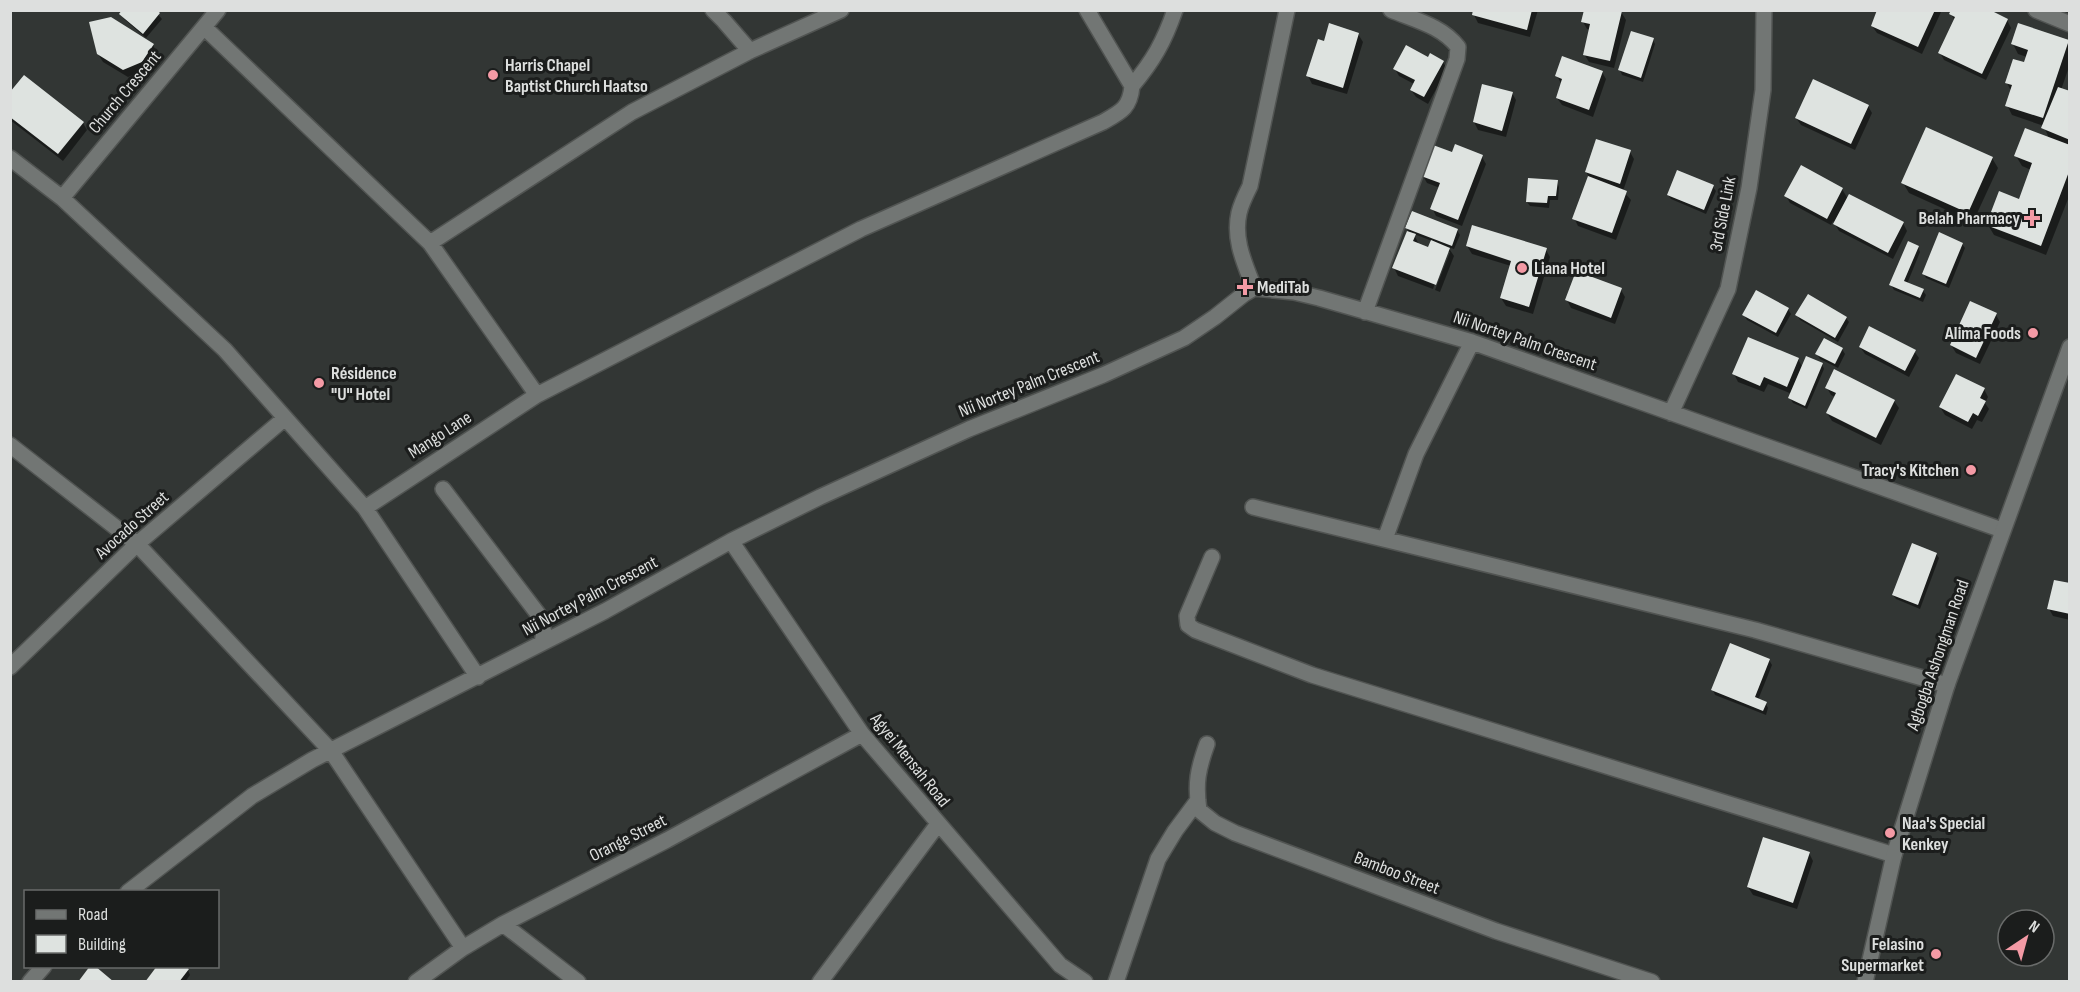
<svg xmlns="http://www.w3.org/2000/svg" width="2080" height="992" viewBox="0 0 2080 992" font-family="'Sofia Sans Condensed',sans-serif">
  <style>
    .shadow { fill: #0007; fill-rule: evenodd }
    .building { fill: #dee3e0 }
    .lines { fill: none; stroke-linecap: round; stroke-linejoin: round }
    .minor-casing { stroke: #515452; stroke-width: 18 }
    .tertiary-casing { stroke: #515452; stroke-width: 18 }
    .minor { stroke: #727674; stroke-width: 15 }
    .tertiary { stroke: #727674; stroke-width: 15 }
    .poi-dot { fill: #f49aa5; stroke: #1b1d1c; stroke-width: 2 }
    .labels { text-anchor: middle; dominant-baseline: central; stroke-width: 6; stroke-linejoin: round; paint-order: stroke }
    .poi-label { font-size: 18px; font-weight: bold; fill: #dddfde; stroke: #1b1d1c; text-anchor: start }
    .street-label { font-size: 18px; fill: #dddfde; stroke: #1b1d1c }
  </style>
  <rect width="100%" height="100%" fill="#323634"/>
  <!-- shadow -->
  <path class="shadow" d="M154,10L162,19L146,38L124,19L121,14Z
    M1475,10H1538L1530,37L1478,23L1474,15Z
    M1585,10H1620L1626,20L1614,68L1589,62L1584,54L1590,30L1587,29L1583,22Z
    M1879,10H1940L1941,12L1922,54L1877,33L1872,26Z
    M1951,14L2007,20L2011,28L1986,80L1944,60L1940,53L1955,21Z
    M1358,34L1363,42L1347,94L1312,84L1308,76L1325,42Z
    M1653,40L1655,44L1643,82L1622,75L1620,70Z
    M2068,41L2070,64L2061,90L2070,93V194L2046,255L1994,235L1988,225L2020,201L2031,170L2022,166L2016,156L2049,139L2044,126L2012,115L2007,105L2011,91L2007,83L2025,64L2027,57L2018,54L2013,44Z
    M153,45L157,53L146,70L128,77L103,62L98,54Z
    M1429,59L1443,62L1447,69L1428,104L1416,97L1411,90L1414,84L1399,76L1395,69Z
    M1602,72L1606,79L1593,117L1562,105L1557,98L1562,85L1557,76Z
    M1512,93L1516,100L1506,137L1478,130L1474,122Z
    M10,94L83,123L87,130L63,161L10,120Z
    M1868,106L1872,113L1855,150L1801,125L1796,118Z
    M1630,152L1634,159L1623,191L1631,200L1616,240L1578,226L1574,218L1589,177L1586,172Z
    M1453,154L1482,157L1486,164L1462,226L1436,216L1432,208L1440,188L1427,183L1423,176Z
    M1992,158L1998,168L1973,222L1909,193L1903,183Z
    M1557,182L1559,187L1558,200H1550L1549,208L1530,206L1527,202Z
    M1713,187L1716,191L1706,214L1671,199L1668,195Z
    M1842,189L1848,199L1903,223L1907,231L1893,259L1839,231L1833,221L1831,225L1790,203L1786,196Z
    M1407,228L1457,230L1460,235L1454,249L1448,247L1454,256L1440,292L1435,290L1450,252H1447L1433,289L1398,276L1394,268L1408,231ZM1414,234L1432,241L1429,249L1419,245Z
    M1962,244L1965,248L1949,288L1926,278L1923,273Z
    M1467,246L1546,250L1550,257L1533,314L1506,306L1501,298L1511,266L1472,254Z
    M1918,247L1920,252L1907,284L1923,291L1926,295L1923,302L1894,290L1891,285Z
    M1621,290L1625,297L1615,324L1571,308L1567,300Z
    M1788,309L1791,314L1778,337L1747,320L1744,315Z
    M1797,315L1846,318L1849,322L1838,342L1800,320Z
    M1996,315L2000,322L1980,364L1956,353L1951,345Z
    M1860,347L1914,351L1919,358L1909,377L1865,354Z
    M1842,349L1845,354L1838,368L1820,359L1817,354Z
    M1798,359L1803,368L1822,364L1824,369L1807,409L1793,403L1790,398L1792,394L1768,384L1764,392L1738,382L1734,374Z
    M1827,388L1894,401L1899,408L1881,445L1832,421L1827,413L1835,397L1831,395Z
    M1984,389L1988,397L1985,403L1989,409L1982,422L1977,420L1972,429L1945,415L1940,407Z
    M1936,554L1939,558L1920,609L1896,599L1893,595Z
    M2070,585V620L2053,616L2049,609Z
    M1769,660L1772,665L1758,700L1766,704L1768,708L1766,715L1715,695L1713,690Z
    M1809,853L1813,861L1797,909L1753,895L1748,887Z
    M188,970L190,975L185,982H147Z"/>
  <!-- building -->
  <path class="building" d="M122,10H157L160,13L143,34L119,14Z
    M1473,10H1532L1527,30L1472,15Z
    M1584,10L1622,11L1610,61L1583,55L1590,24L1581,22Z
    M1877,10H1935L1918,47L1871,26Z
    M1951,10H1990L2008,19L1982,74L1938,53L1955,17L1949,14Z
    M111,17L154,44L142,62L123,70L97,54L89,22Z
    M1329,23L1359,33L1343,88L1306,76L1318,39L1324,41Z
    M2018,23L2069,40L2043,118L2005,106L2012,85L2005,83L2013,59L2024,62L2028,50L2011,44Z
    M1631,31L1654,38L1641,78L1618,70Z
    M1406,45L1428,57L1430,53L1444,61L1424,97L1410,90L1415,80L1393,69Z
    M1562,56L1603,71L1589,110L1556,98L1562,79L1555,76Z
    M24,75L84,122L58,154L10,117V92Z
    M1813,79L1869,105L1851,144L1795,118Z
    M1482,84L1513,92L1502,131L1473,122Z
    M2058,87L2070,91V140L2041,128Z
    M1926,127L1993,157L1968,213L1901,183Z
    M2025,128L2070,145V169L2041,246L1986,225L1999,191L2019,199L2032,163L2014,156Z
    M1596,139L1631,150L1620,184L1585,172Z
    M1455,144L1483,155L1458,220L1430,209L1440,183L1421,176L1433,145L1452,152Z
    M1801,165L1843,188L1827,219L1784,196Z
    M1677,170L1714,185L1704,210L1667,195Z
    M1588,176L1627,191L1612,233L1572,219Z
    M1528,178L1558,180L1556,196H1548L1547,203L1526,202Z
    M1849,194L1904,222L1888,253L1833,224Z
    M1412,211L1458,229L1452,246L1405,228Z
    M1472,225L1547,248L1529,307L1500,298L1511,261L1466,246Z
    M1407,231L1416,234L1413,241L1428,247L1431,240L1450,248L1436,285L1392,268Z
    M1939,232L1963,243L1946,284L1922,274Z
    M1908,241L1919,246L1904,281L1924,289L1920,298L1889,285Z
    M1576,271L1622,288L1611,318L1565,300Z
    M1756,290L1789,308L1776,333L1742,315Z
    M1808,294L1847,317L1835,338L1795,315Z
    M1970,301L1997,313L1976,358L1950,345Z
    M1869,326L1916,350L1905,371L1859,347Z
    M1748,337L1799,358L1787,387L1764,377L1760,386L1732,374Z
    M1824,338L1843,348L1835,364L1815,354Z
    M1806,356L1823,363L1805,406L1788,398Z
    M1834,369L1895,400L1876,438L1826,413L1836,393L1825,388Z
    M1956,374L1985,388L1980,398L1986,401L1978,416L1973,413L1968,422L1939,407Z
    M1912,543L1937,553L1918,605L1892,595Z
    M2054,580L2070,583V614L2047,609Z
    M1730,643L1770,659L1755,697L1767,702L1763,711L1711,690Z
    M1763,837L1810,852L1793,903L1747,887Z
    M90,966H95L114,982H78Z
    M157,966H185L189,969L179,982H145Z"/>
  <g class="lines">
    <defs>
      <path id="minor" d="M713,10L724,21L750,51
        M2036,10L2070,24
        M204,27L430,243L537,395
        M1132,86C1153,61 1164,42 1175,10
        M10,158L62,198L225,350L365,508L478,677
        M62,198L218,10
        M430,243L632,112L750,51L841,10
        M1254,288C1245,264 1233,240 1239,213C1241,204 1246,194 1250,186L1287,10
        M1365,312L1457,59L1458,47C1442,26 1415,20 1391,10
        M1671,413L1728,289L1749,188L1763,90L1764,10
        M10,445L137,544L331,751L463,948
        M443,489L538,614L544,632L542,643
        M1253,507L1755,630L1947,685
        M365,508L537,395L861,229L1103,122C1121,112 1130,108 1132,86L1087,10
        M1385,539L1416,454L1472,342
        M731,541L862,734L1060,965L1085,982
        M1212,557L1187,616L1188,625L1195,630L1312,675L1894,855
        M10,667L137,544L285,418
        M1207,744C1198,769 1195,783 1199,810L1215,823L1235,833L1496,931L1652,982
        M128,892L252,796L312,760L605,611L731,541L820,497L969,429L1103,375L1184,338L1215,317L1244,294L1254,288L1294,292L1319,298L1472,342L2002,530
        M503,924L578,982
        M30,982L44,966
        M416,982L463,948L503,924L667,840L862,734
        M820,982L938,824
        M1116,982L1158,859L1175,831L1198,800"/>
      <path id="tertiary" d="M1865,982L1894,855L1947,685L2070,347"/>
    </defs>
    <!-- minor casing -->
    <use href="#minor" class="minor-casing"/>
    <!-- tertiary casing -->
    <use href="#tertiary" class="tertiary-casing"/>
    <!-- minor -->
    <use href="#minor" class="minor"/>
    <!-- tertiary -->
    <use href="#tertiary" class="tertiary"/>
  </g>
  <!-- markers -->
  <g class="poi-dot">
    <circle cx="493" cy="75" r="6"/>
    <path d="M2029 209h6v6h6v6h-6v6h-6v-6h-6v-6h6z"/>
    <circle cx="1522" cy="268" r="6"/>
    <path d="M1242 278h6v6h6v6h-6v6h-6v-6h-6v-6h6z"/>
    <circle cx="2033" cy="333" r="6"/>
    <circle cx="319" cy="383" r="6"/>
    <circle cx="1971" cy="470" r="6"/>
    <circle cx="1890" cy="833" r="6"/>
    <circle cx="1936" cy="954" r="6"/>
  </g>
  <g class="labels">
    <!-- poi labels -->
    <g class="poi-label">
      <text x="505" y="65">Harris Chapel<tspan x="505" dy="21">Baptist Church Haatso</tspan></text>
      <text x="2020" y="218" text-anchor="end">Belah Pharmacy</text>
      <text x="1534" y="268">Liana Hotel</text>
      <text x="1257" y="287">MediTab</text>
      <text x="2021" y="333" text-anchor="end">Alima Foods</text>
      <text x="331" y="373">Résidence<tspan x="331" dy="21">"U" Hotel</tspan></text>
      <text x="1959" y="470" text-anchor="end">Tracy's Kitchen</text>
      <text x="1902" y="823">Naa's Special<tspan x="1902" dy="21">Kenkey</tspan></text>
      <text x="1924" y="944" text-anchor="end">Felasino<tspan x="1924" dy="21">Supermarket</tspan></text>
    </g>
    <!-- street labels -->
    <g class="street-label">
      <text transform="translate(125 92) rotate(-50)">Church Crescent</text>
      <text transform="translate(1723 214) rotate(-79)">3rd Side Link</text>
      <text transform="translate(1525 341) rotate(19)">Nii Nortey Palm Crescent</text>
      <text transform="translate(1029 384) rotate(-22)">Nii Nortey Palm Crescent</text>
      <text transform="translate(440 435) rotate(-33)">Mango Lane</text>
      <text transform="translate(132 525) rotate(-42)">Avocado Street</text>
      <text transform="translate(590 596) rotate(-28)">Nii Nortey Palm Crescent</text>
      <text transform="translate(1938 655) rotate(-71)">Agbogba Ashongman Road</text>
      <text transform="translate(910 760) rotate(51)">Agyei Mensah Road</text>
      <text transform="translate(628 838) rotate(-27)">Orange Street</text>
      <text transform="translate(1397 873) rotate(21)">Bamboo Street</text>
    </g>
  </g>
  <!-- border -->
  <rect width="2080" height="992" fill="none" stroke="#dddfde" stroke-width="24"/>
  <!-- legend -->
  <rect x="24" y="890" width="195" height="78" fill="#1b1d1c" stroke="#696b6a" stroke-width="1.5"/>
  <rect x="36" y="910" width="30" height="9" fill="#727674" stroke="#696b6a" stroke-width="1.5"/>
  <text x="78" y="920" font-size="18" fill="#dddfde">Road</text>
  <rect x="36" y="935" width="30" height="18" fill="#dee3e0" stroke="#696b6a" stroke-width="1.5"/>
  <text x="78" y="950" font-size="18" fill="#dddfde">Building</text>
  <!-- north arrow -->
  <g transform="translate(2026 938) rotate(36)"><circle r="28" fill="#1b1d1c" stroke="#696b6a" stroke-width="1.5"/>
  <path d="M0-4.5L10 22L0 15L-10 22Z" fill="#f49aa5"/>
  <text y="-9" font-size="16" font-weight="bold" text-anchor="middle" fill="#dddfde">N</text>
  </g>
</svg>
